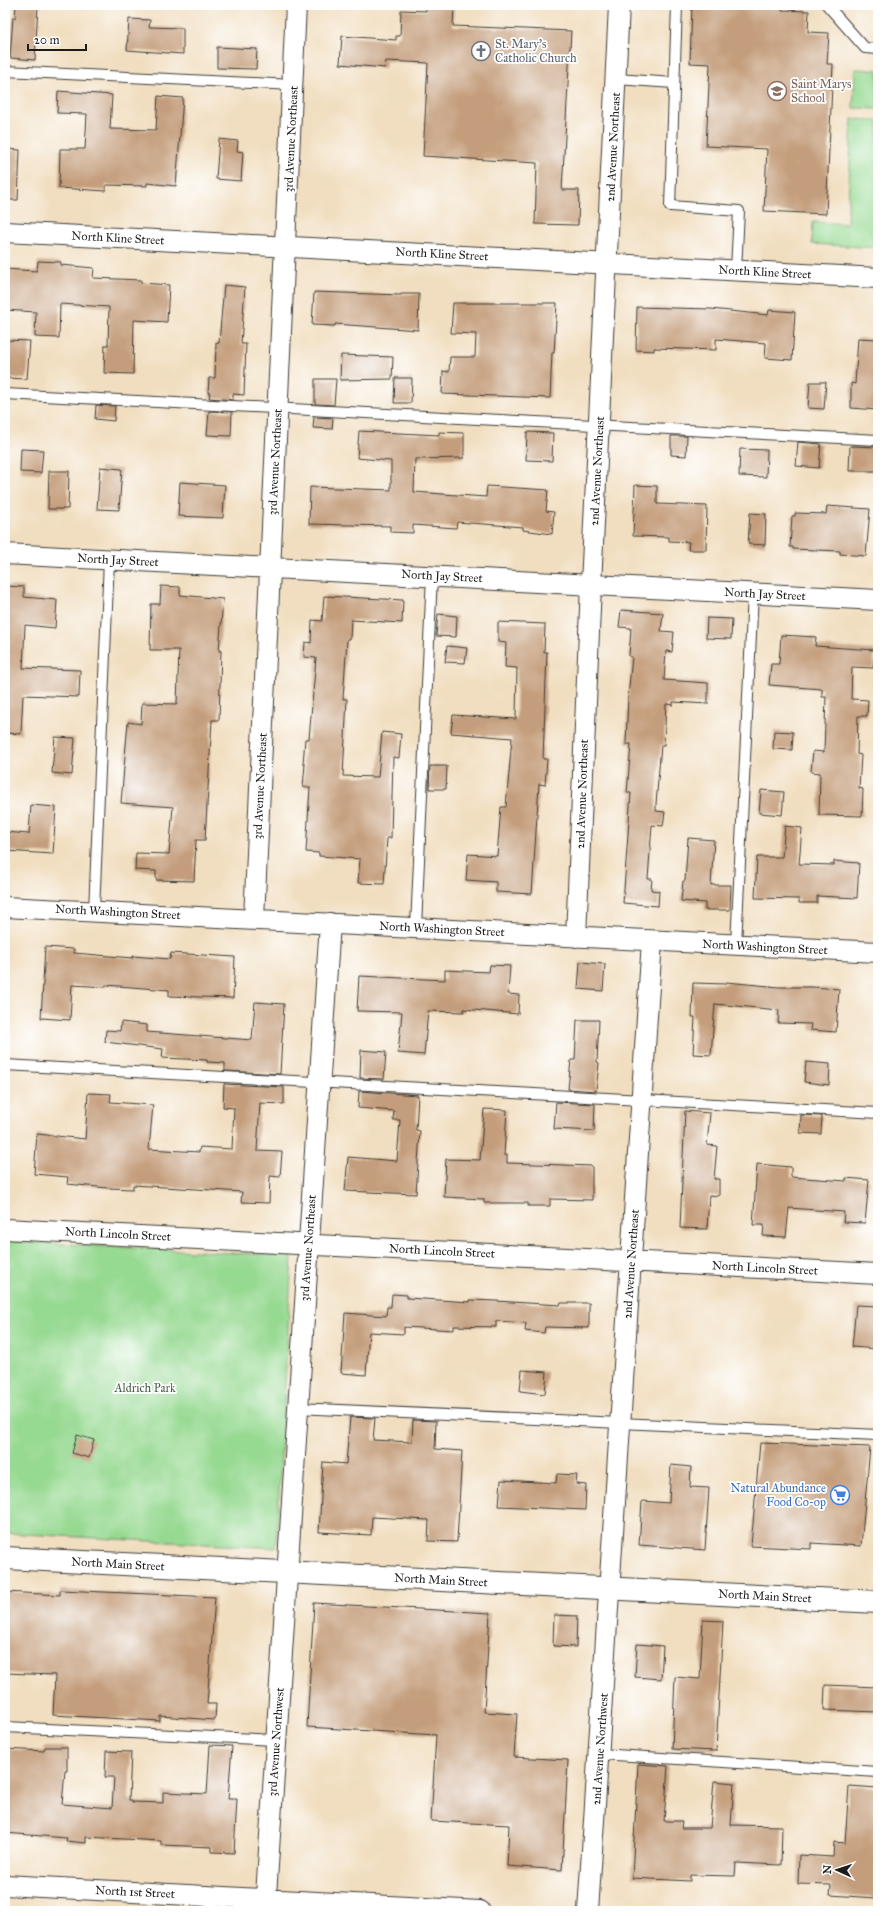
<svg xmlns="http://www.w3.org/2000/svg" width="883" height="1916" viewBox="0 0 883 1916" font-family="'IM FELL Great Primer',serif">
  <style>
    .green { fill: #96d991; stroke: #597a56 }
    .building { fill: #c49e7c }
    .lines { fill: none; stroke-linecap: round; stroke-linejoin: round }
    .service-casing { stroke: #3c3935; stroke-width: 12 }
    .minor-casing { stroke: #3c3935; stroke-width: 22 }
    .tertiary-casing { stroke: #3c3935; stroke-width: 24 }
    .service { stroke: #fff; stroke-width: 10 }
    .minor { stroke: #fff; stroke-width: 20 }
    .tertiary { stroke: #fff; stroke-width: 22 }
    .labels { text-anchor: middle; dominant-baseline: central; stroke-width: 3.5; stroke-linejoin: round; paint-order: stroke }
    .worship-label { font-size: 12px; fill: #5b616d; stroke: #fff; text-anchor: start }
    .education-label { font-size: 12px; fill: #785e54; stroke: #fff; text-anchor: start }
    .street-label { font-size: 12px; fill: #1c1c1c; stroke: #fff }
    .park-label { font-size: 12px; fill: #475e45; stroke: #fff }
    .shop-label { font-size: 12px; fill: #366cbe; stroke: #fff; text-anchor: end }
  </style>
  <rect width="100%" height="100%" fill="#fff"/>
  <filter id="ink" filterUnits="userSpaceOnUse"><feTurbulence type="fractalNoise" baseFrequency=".025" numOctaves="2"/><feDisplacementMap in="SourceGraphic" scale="8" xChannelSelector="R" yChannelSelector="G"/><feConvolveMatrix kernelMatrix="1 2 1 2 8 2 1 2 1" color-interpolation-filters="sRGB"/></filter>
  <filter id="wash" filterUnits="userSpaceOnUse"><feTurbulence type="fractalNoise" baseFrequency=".012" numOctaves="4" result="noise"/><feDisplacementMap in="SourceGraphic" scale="16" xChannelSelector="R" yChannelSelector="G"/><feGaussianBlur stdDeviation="0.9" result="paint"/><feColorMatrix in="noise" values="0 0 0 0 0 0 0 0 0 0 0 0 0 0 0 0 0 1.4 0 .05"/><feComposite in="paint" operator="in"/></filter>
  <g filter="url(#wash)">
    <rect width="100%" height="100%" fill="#f1dec0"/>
    <!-- green -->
    <path class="green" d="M855,69L878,70V109L853,108Z
      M852,119L878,120V248L812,244L813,222L847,224Z
      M5,1241L292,1256L276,1548L5,1533Z"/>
    <g id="blocks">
      <!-- building -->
      <path class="building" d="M16,5H38L35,60L10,58L13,17L15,18Z
        M426,5H454L453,26L571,31L562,190H579L578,225L535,224L537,163L423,156L428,63L386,61L385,68L340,64L342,36L396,40V36H400L401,10L426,11Z
        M692,5H782V10L809,11L808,32L829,33L827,64H833L826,214L764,211L767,149L706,146L710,64L690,63Z
        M129,19L150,20L149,27L183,28V54L127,50Z
        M217,47L257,49L256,69L217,68Z
        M58,91L112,95L110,129L156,130L158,96L183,98L176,186L147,183V186L106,185V191L59,188L60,149H85L87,114L57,113Z
        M219,139L238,141L237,151L243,152L241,181L216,179Z
        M5,149L20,150L18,200H5Z
        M38,261L61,262V265L94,268L93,278L141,280V283L169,285L167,322L134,320L133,374L104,373L105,345H108L109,307L60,304L59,338L35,337L36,312L5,310V269L37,271Z
        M224,285L245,287L241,344H246L244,395L233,394V400L209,398L210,393H208L209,378H215L216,343H219Z
        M314,292L401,295V294H419L418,330L335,324V326L312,325Z
        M453,303H557L554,353H552L550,398L442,394L443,371L449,372L450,357H475L476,334L451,333Z
        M637,307L711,309L768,315L769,310L795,312L792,360L765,358L766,343L716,339V350L654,348V351L636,350Z
        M858,338L878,339V410L851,408V383L855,384Z
        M5,340L30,341L27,379L5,378Z
        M341,355L393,357L392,379L340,380Z
        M395,378H412L411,403H394Z
        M315,379H336L334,405L315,404Z
        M810,382H826L824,409L808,408Z
        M96,405L115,406L114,421L95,419Z
        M209,411L232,412L231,436L207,435Z
        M314,417L333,418L332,429L313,428Z
        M359,431L439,435V432L464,433V458L415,459L414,492L486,497L487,486L548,490L546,511L554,512L552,534L523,530V527L457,522L456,528L413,525V533L390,532V526L309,524L310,487L391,490V461L357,458Z
        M527,432L553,433L552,461L526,460Z
        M671,436H687L686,456L671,455Z
        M798,442L821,444L819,468L796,466Z
        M850,446L878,447V471H849Z
        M21,449L43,450L41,473L20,472Z
        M740,449L767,450L766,477L739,476Z
        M100,467L122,469L119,510L97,509Z
        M49,471H69L68,509H48Z
        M180,482L225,485L223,518L178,516Z
        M635,485L657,486V504L707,506L706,550H688L689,542L669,541V537L633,536Z
        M827,506L870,509L866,556L840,554V551L793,549V547H790L792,516H795V513L826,514Z
        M750,513L766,514L765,545L748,544Z
        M5,586L24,587V597L57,600L55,628L25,625L23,668L80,670L79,697L23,695L21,734L5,733Z
        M161,586L180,587V595L223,599L219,651H221L219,720H212L205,840H196L194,881L156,880V871L135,870L136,853L169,854L173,807L121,803L128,722L141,724L142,703L177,704L179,650H150L151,604H160Z
        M324,596L403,600L402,623L351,620L350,639H347L343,699H347L343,776L378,777L382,732L401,734L399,758L393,757L391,838H387L384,884L358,883L360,859L319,856V853L306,852L310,787H303L305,764H303L305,739H309L316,658L304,657L305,642L311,643L312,620L322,621Z
        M621,610L663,613L661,631L674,632L672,652L666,651L664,680L708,683V704L673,702V705L666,704L664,745H661L656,804V811L665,812L663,826L652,825L648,879H652L651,890L659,891L658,906L623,903L631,793H627L631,744H626L628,697L632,657L629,656L631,628L619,627Z
        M438,614L457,616L456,637L436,636Z
        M707,618L732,619L731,639L706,638Z
        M498,622L545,624L544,652H547L543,759H547L545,785L539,784L532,894L496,892V882L466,880L468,854L497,856L501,807H506L512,738L451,733L453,715L516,719L517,668L505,667L506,643L498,642Z
        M781,635L816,637L815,646L875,650L873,668L852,667L851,699L868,700L867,716H858L857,754L861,755L859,788L863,789L862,816L819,815L820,773L811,772L813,751L824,752L826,697H822V689L769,685L771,664H779Z
        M447,646L467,648L465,663L445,662Z
        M774,731L793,732L792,750L773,749Z
        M55,737L75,738L72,775L52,773Z
        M430,766H447L446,789H429Z
        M761,790L784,792L782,815L759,813Z
        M31,805L56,807L53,854L5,851V832L29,834Z
        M785,826L802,828L799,864L834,865V861L859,863L857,898L817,896V903H799V899L755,898L757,857H782Z
        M688,838L714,840L711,885H731L730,910H705V903L681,901L683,881H685Z
        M45,947L74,949V953L133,958V956L170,959L171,953L235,957L233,998L169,996V990L106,985V987L72,985L70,1020L41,1018Z
        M580,962L605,964L603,991L578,989Z
        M490,965L510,966L508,994L519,995L518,1014L464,1009V1012L428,1011L424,1055L398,1053L402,1012L357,1011L359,976L445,980V970L489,972Z
        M726,982L779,987H813L839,989L836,1032L810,1030L811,1024L778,1023L779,1010L715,1004L711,1055L693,1054L695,1017H692L693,983L726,984Z
        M255,1002L284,1004L280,1074L225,1071V1063L207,1062V1060L162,1058L163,1049L105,1042L106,1030L120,1031L121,1022L147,1025V1032L252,1040Z
        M577,1020H599L597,1062L599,1063L596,1091L568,1089L571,1060H575Z
        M361,1050L386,1052L384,1079L360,1078Z
        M806,1062L830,1064L829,1085L804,1082Z
        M224,1084L284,1087V1104L260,1103L257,1151L282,1152L280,1177L270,1176L269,1203L241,1202L242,1192L133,1185V1189L108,1188L67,1184L68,1177L34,1174L37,1134L85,1139L88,1093L111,1094L110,1102L153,1105L149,1149L199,1152L200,1147L232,1149L234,1108L223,1107Z
        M359,1091L418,1095L416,1130L420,1131L416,1194L345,1191L348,1157L397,1161L400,1120H393L394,1111L358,1108Z
        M556,1102L595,1104L594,1131L554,1129Z
        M484,1109L507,1110L504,1155H507V1163L592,1166V1200L550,1199V1206H528V1203H484V1199L444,1197L446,1159L480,1160Z
        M685,1111L710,1113L707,1145L717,1146L714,1179H719V1196L709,1195L707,1229L680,1228Z
        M801,1115L822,1116L821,1134L800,1133Z
        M757,1164L791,1167V1177L846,1181V1178L869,1180L865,1223L843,1222L844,1212L789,1208L786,1237L763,1236L764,1225H753Z
        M392,1294L407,1295V1298L470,1302V1300L496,1301L560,1305L561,1303H589V1328L545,1327L544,1333L525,1331L526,1323L496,1321V1327L454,1326V1330L404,1327V1334L369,1332L366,1375L341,1373L345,1313L386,1316L387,1307H391Z
        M856,1305L878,1306V1349L852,1347Z
        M522,1370L547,1372L545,1394L520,1391Z
        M350,1417L375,1418L373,1440L412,1442L413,1420L436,1421L435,1449L462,1451L457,1542L428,1541L429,1520L372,1517L371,1535L319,1532L323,1462L346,1464Z
        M77,1435L94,1440L89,1458L72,1453Z
        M760,1443L870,1447L861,1546L811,1543V1549L751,1546Z
        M671,1465L691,1467L690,1487L709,1488L705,1550L639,1545L642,1501L669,1503Z
        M557,1474L577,1475L576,1484L586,1485L585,1510L499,1506L501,1480L556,1483Z
        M60,1590L215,1597L207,1704H216L215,1720L160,1716V1721L53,1715L55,1675L5,1673V1592L60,1595Z
        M314,1603L490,1613L484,1712L517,1714L514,1757L568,1760L562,1870L507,1866L509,1825L431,1821L436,1735L307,1727Z
        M554,1615L577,1616L576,1647L553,1646Z
        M703,1620L723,1621L716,1751L672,1749L675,1677L700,1679Z
        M637,1644L663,1646L661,1679L635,1677Z
        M825,1685L878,1687V1712L824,1710Z
        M210,1745L232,1746L228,1799H237L234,1853L212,1852V1847L161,1845V1841L86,1837V1843L66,1841L67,1838L5,1833V1749L44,1751L45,1747H67V1771H65L62,1804L112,1808L114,1777H105L106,1751L131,1752L129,1800H132V1802L163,1803V1792L207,1794Z
        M638,1764L668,1766L664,1821H682L681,1828H710L714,1781L734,1783L731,1825L782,1826L781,1865L736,1863L735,1876L690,1875V1881L632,1878Z
        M849,1786L878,1788L875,1845H878L876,1898L830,1895L831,1885L798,1884L799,1855L833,1857L834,1842L845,1843Z"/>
    </g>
  </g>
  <g filter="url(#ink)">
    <use href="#blocks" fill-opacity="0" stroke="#3c3935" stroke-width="1"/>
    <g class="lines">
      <defs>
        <path id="service" d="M677,5L670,206L739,211L736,270
          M827,5L865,48L878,49
          M5,71L293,85
          M616,79L674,83
          M5,394L878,440
          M94,911L109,560
          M416,927L432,575
          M736,945L753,593
          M5,1065L878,1113
          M297,1408L878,1435
          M5,1727L276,1740
          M600,1754L878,1772"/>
        <path id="minor" d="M5,232L878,278
          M5,554L878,600
          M5,907L878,952
          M254,919L296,5
          M576,937L591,585L619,5
          M5,1229L878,1274
          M5,1885L480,1911
          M265,1911L330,923
          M588,1911L652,941"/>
        <path id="tertiary" d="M5,1558L878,1602"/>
      </defs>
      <!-- service casing -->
      <use href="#service" class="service-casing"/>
      <!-- minor casing -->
      <use href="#minor" class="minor-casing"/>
      <!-- tertiary casing -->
      <use href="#tertiary" class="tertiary-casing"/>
      <!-- service -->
      <use href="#service" class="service"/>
      <!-- minor -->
      <use href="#minor" class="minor"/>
      <!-- tertiary -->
      <use href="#tertiary" class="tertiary"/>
    </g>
  </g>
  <!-- icons -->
  <defs>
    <symbol id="church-ring" viewBox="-11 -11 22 22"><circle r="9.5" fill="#fff" stroke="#6b7280" stroke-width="1.5"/><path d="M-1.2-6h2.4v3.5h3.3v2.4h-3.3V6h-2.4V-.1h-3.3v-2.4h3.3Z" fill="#6b7280"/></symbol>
    <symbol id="school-ring" viewBox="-11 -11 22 22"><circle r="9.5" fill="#fff" stroke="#8d6e63" stroke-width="1.5"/><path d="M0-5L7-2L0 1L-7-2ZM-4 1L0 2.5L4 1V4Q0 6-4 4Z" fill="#8d6e63"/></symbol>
    <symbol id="supermarket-ring" viewBox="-11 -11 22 22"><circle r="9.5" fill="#fff" stroke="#3f7fe0" stroke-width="1.5"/><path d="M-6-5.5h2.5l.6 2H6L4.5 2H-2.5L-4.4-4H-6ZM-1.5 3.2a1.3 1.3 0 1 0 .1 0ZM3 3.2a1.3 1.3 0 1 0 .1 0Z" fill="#3f7fe0"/></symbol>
  </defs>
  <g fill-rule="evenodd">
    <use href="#church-ring" x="470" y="40" width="22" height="22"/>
    <use href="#school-ring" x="766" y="80" width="22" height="22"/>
    <use href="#supermarket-ring" x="829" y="1484" width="22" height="22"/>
  </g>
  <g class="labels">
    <!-- worship labels -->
    <g class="worship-label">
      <text x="495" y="44">St. Mary's<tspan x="495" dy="14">Catholic Church</tspan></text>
    </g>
    <!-- education labels -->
    <g class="education-label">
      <text x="791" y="84">Saint Marys<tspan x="791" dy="14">School</tspan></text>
    </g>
    <!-- street labels -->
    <g class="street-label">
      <text transform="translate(291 139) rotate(-87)">3rd Avenue Northeast</text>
      <text transform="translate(613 147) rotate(-87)">2nd Avenue Northeast</text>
      <text transform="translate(118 238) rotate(3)">North Kline Street</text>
      <text transform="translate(442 254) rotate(3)">North Kline Street</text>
      <text transform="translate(765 272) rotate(3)">North Kline Street</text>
      <text transform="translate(275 462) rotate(-87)">3rd Avenue Northeast</text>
      <text transform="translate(597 471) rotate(-87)">2nd Avenue Northeast</text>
      <text transform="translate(118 560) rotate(3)">North Jay Street</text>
      <text transform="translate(442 576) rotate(3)">North Jay Street</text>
      <text transform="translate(765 594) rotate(3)">North Jay Street</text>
      <text transform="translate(260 786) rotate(-87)">3rd Avenue Northeast</text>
      <text transform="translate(582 794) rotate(-88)">2nd Avenue Northeast</text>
      <text transform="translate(118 912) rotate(3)">North Washington Street</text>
      <text transform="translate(442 929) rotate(3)">North Washington Street</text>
      <text transform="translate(765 947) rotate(3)">North Washington Street</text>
      <text transform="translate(118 1234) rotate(3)">North Lincoln Street</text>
      <text transform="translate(308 1248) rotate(-86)">3rd Avenue Northeast</text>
      <text transform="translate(442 1251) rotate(3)">North Lincoln Street</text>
      <text transform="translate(631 1264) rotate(-86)">2nd Avenue Northeast</text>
      <text transform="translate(765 1268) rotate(3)">North Lincoln Street</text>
      <text transform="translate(118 1564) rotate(3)">North Main Street</text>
      <text transform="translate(441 1580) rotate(3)">North Main Street</text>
      <text transform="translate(765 1596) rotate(3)">North Main Street</text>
      <text transform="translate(276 1742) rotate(-86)">3rd Avenue Northwest</text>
      <text transform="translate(600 1749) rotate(-86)">2nd Avenue Northwest</text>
      <text transform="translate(135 1892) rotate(3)">North 1st Street</text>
    </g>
    <!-- park labels -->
    <g class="park-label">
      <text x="145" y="1388">Aldrich Park</text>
    </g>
    <!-- shop labels -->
    <g class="shop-label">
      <text x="826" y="1488">Natural Abundance<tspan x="826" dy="14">Food Co-op</tspan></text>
    </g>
  </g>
  <!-- margin -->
  <rect width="883" height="1916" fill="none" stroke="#fff" stroke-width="20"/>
  <!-- north arrow -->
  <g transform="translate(837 1870) rotate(273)" stroke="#ffffff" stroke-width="3" paint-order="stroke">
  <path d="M0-3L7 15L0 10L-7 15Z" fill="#1c1c1c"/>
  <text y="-6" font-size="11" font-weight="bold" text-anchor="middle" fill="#1c1c1c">N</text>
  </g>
  <!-- scale -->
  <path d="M28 44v6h58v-6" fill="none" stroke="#1c1c1c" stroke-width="2"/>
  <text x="34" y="44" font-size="12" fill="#1c1c1c" stroke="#ffffff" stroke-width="3" paint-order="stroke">20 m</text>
</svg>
